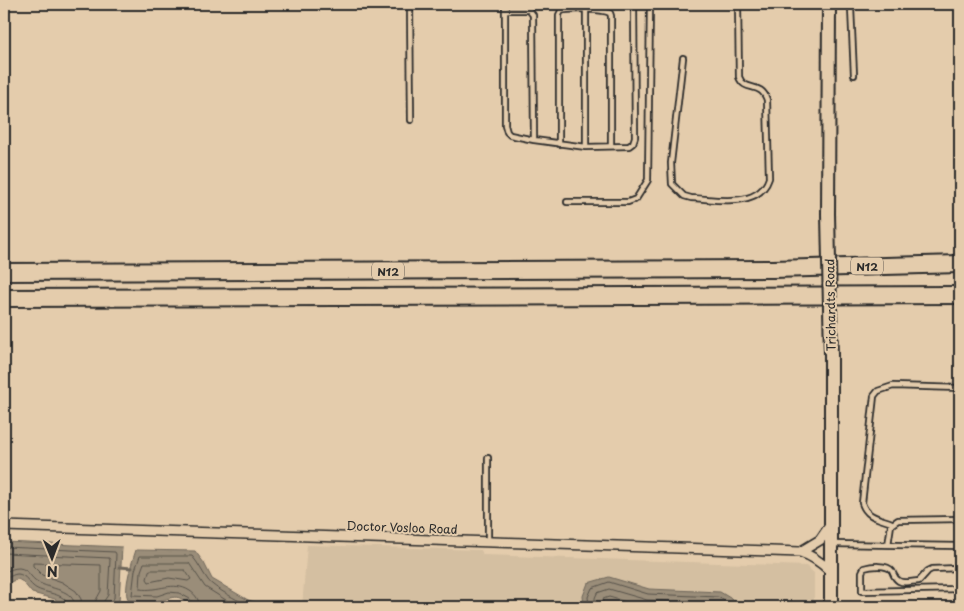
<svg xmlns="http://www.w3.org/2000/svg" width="964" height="611" viewBox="0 0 964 611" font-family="'Playpen Sans',sans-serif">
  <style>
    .built { fill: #d4bfa1 }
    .water { fill: #9a8d79; stroke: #6e665a }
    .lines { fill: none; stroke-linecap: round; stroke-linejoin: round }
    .shore { stroke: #57524a; stroke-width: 1 }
    .stream { stroke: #6e665a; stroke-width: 3 }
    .lane-casing { stroke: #2b2b2b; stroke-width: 8 }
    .street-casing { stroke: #2b2b2b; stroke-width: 12 }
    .secondary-casing { stroke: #2b2b2b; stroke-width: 16 }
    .highway-casing { stroke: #2b2b2b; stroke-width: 20 }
    .lane { stroke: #e4ccac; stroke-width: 4.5 }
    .street { stroke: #e4ccac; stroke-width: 9 }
    .secondary { stroke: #e4ccac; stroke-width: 12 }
    .highway { stroke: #e4ccac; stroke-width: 16 }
    .secondary-bridge-casing { stroke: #2b2b2b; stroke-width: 16; stroke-linecap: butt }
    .secondary-bridge { stroke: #e4ccac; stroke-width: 12 }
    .labels { text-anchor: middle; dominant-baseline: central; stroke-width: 4; stroke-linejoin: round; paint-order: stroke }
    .shield { fill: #e4ccac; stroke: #625b52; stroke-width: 1 }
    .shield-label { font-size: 11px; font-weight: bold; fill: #2b2b2b }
    .street-label { font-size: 12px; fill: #2b2b2b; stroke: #e4ccac }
  </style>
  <rect width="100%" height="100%" fill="#e4ccac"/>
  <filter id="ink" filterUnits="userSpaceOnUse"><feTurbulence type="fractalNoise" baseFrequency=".02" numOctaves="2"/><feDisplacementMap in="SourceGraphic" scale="10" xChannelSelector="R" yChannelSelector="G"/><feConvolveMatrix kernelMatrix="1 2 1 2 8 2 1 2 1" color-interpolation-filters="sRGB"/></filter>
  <g filter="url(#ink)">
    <!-- built -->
    <path class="built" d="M307,545L481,550L483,555L806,566L814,573V607H302Z"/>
    <!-- water -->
    <path class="water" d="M4,542L122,547L119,602L111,607L64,605L55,599L32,593L23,582L18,579L10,582L4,588Z
      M136,550L195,551L204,563L212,579L248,600L270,607H190C178,591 172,599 157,601C148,602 138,601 128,600C123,588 132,562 136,550Z
      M609,577L649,589L720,592L745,607H584L583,596L588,583Z"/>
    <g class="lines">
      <!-- shore -->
      <path class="shore" d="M4,547L115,552L116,554L114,598L110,603L109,607
        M4,553L109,558L110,560L108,595L104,601L103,607
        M151,570H185L191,579L188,581L169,578L149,582L147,579L149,571Z
        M4,573C8,570 14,568 19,568C29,569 30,578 38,582C50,590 74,588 75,607
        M4,581C7,578 13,574 18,574C26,575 28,582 33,586C42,595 67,591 68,607
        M82,607L81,599L76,591L62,582L42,575L33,566V563L101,565V591L96,600L95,607
        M194,607L190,599L179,593L169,592L157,596L132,595L135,570L140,556H192C199,564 202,572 208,580C212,587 245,605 253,607
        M200,607C199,600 196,595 190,591C173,580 158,592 140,589L141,571L144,563H189L205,587L237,607
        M589,607L588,597L592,588L609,582L648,594L718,597L735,607
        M595,607V598L597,593L609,589L647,600L716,603L723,607
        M602,607L603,599L609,597L644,607"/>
      <!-- stream -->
      <path class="stream" d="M119,567L132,568"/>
      <defs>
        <path id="lane" d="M410,4L411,120
          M505,4V125L507,132L510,135L534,140L586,147L629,146L633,143L635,137L634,4
          M586,4V147
          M853,4L851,8L854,75
          M505,10H529L533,15L534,140
          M683,58L671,163L672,184L684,196L691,198C716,199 759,209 769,178L767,100C761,81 745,93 739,77L738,4
          M559,144V15L561,11C569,8 602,9 610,13L611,16V146
          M567,202H628L636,199L648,180L650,4
          M892,523C879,518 867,518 862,503L874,396L878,391L893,386L960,388
          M488,542V458
          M832,544L960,546
          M888,545L891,525L898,520L960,519
          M960,568L932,569L928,571L919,581C913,581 904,584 899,581C894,578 894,575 892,571C887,564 871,566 864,568L862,572V591L960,589"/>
        <path id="street" d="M4,526L800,552C813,556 821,562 830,571
          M800,552L820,540L831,524"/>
        <path id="secondary" d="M828,214L829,4
          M831,607V355"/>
        <path id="highway" d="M4,272L773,269L960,264
          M4,298L960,295"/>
      </defs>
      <!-- lane casing -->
      <use href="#lane" class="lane-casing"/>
      <!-- street casing -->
      <use href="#street" class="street-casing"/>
      <!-- secondary casing -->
      <use href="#secondary" class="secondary-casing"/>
      <!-- highway casing -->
      <use href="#highway" class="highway-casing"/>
      <!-- lane -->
      <use href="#lane" class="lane"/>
      <!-- street -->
      <use href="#street" class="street"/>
      <!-- secondary -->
      <use href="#secondary" class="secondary"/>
      <!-- highway -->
      <use href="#highway" class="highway"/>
      <defs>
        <path id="secondary-bridge" d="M828,214L831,355"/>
      </defs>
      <!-- secondary-bridge casing -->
      <use href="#secondary-bridge" class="secondary-bridge-casing"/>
      <!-- secondary-bridge -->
      <use href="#secondary-bridge" class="secondary-bridge"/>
    </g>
  </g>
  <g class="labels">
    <!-- shield labels -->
    <g class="shield">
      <rect x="851" y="257.5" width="32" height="17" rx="4"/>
      <rect x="372" y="262.5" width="32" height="17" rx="4"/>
    </g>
    <g class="shield-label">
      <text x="867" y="266">N12</text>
      <text x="388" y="271">N12</text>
    </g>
    <!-- street labels -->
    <g class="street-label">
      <text transform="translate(830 305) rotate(-91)">Trichardts Road</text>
      <text transform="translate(402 527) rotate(2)">Doctor Vosloo Road</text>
    </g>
  </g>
  <!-- margin -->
  <rect width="964" height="611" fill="none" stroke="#e4ccac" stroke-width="20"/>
  <rect x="10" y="10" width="944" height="591" fill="none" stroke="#2b2b2b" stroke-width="2" filter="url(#ink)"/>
  <!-- north arrow -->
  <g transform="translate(52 558) rotate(179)" stroke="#e4ccac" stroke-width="4" paint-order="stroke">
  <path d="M0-4L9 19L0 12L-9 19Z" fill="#2b2b2b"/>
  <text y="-8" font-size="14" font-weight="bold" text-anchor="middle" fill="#2b2b2b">N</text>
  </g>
</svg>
